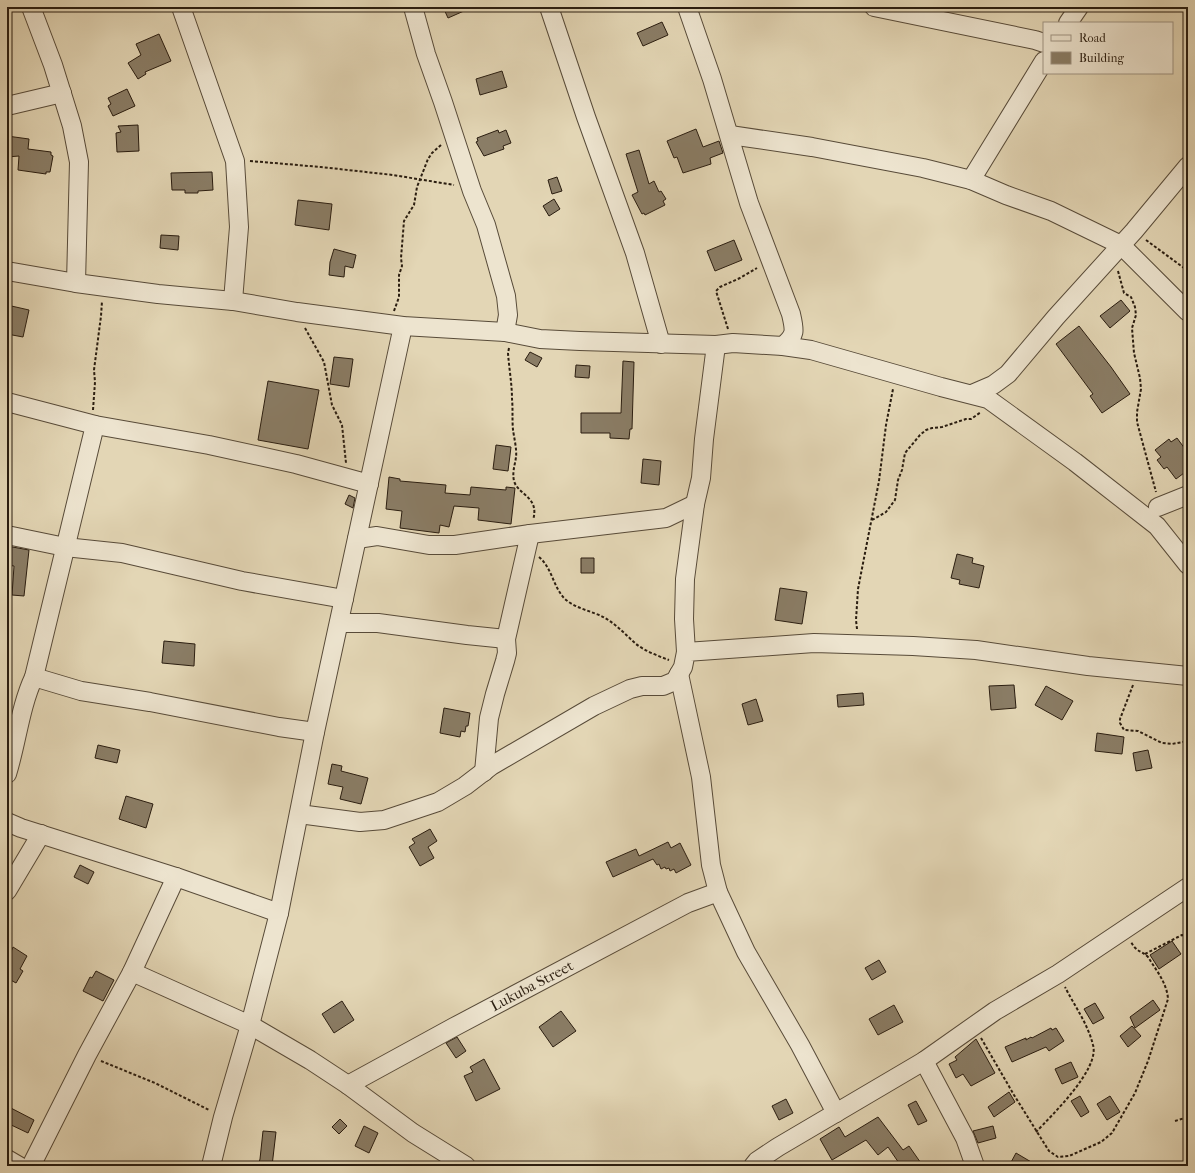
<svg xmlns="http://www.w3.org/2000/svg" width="1195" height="1173" viewBox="0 0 1195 1173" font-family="'IM FELL French Canon',serif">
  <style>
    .building { fill: #8a7d66; stroke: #2a1d10 }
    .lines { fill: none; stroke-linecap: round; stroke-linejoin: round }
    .minor-casing { stroke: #584b39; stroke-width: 20 }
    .path { stroke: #2a1d10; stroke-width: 2; stroke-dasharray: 3 2; stroke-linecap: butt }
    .minor { stroke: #ede4cf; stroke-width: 18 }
    .labels { text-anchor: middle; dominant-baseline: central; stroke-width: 3; stroke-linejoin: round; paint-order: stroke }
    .street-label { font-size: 15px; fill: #2a1d10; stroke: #ede4cf }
  </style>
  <rect width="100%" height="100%" fill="#e3d6b5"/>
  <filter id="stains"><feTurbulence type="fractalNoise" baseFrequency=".005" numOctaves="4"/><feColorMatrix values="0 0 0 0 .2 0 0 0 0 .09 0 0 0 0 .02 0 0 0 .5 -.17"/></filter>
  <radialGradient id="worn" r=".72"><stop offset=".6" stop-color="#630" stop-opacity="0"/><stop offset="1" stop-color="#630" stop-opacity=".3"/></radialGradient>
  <!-- building -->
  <path class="building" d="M443,7H473L448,18Z
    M662,22L668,35L643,46L637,33Z
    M159,34L171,61L145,72L146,74L138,79L128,63L141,55L136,44Z
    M502,71L507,87L480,95L476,79Z
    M127,89L135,106L113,116L108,106L111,104L108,98Z
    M138,125L139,151L117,152L116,133L121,132L118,126Z
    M696,129L703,147L719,141L723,153L710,158L711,164L683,173L677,157L674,158L667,141Z
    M498,130L499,133L506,130L511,143L503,146L504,149L484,156L476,142L478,141L477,138Z
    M7,136L29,139L28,149L51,152V155L53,156L50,172H46V174L18,170L19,156L7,157Z
    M639,150L649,184L654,181L659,192L661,191L666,199L663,201L665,205L645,215L644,213L642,214L632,195L638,192L626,154Z
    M212,172L213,190L198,191V193H185V190H172L171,173Z
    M557,177L562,191L552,194L548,180Z
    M554,199L560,209L549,216L543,206Z
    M298,200L332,204L329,230L295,225Z
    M161,235L179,236L178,250L160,248Z
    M734,240L742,260L715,271L707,251Z
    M334,249L356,255L353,268L345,266L344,277L329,275L330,262Z
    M1121,300L1130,311L1110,328L1100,316Z
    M7,305L29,310L23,337L7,334Z
    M1079,326L1111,367L1130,394L1102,413L1090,396L1093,394L1056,344Z
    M530,352L542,358L537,367L525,360Z
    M334,357L353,359L349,387L330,384Z
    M623,361L634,362L632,429H630L629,439L610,438V433H581V413H621Z
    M576,365L590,366L589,378L575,377Z
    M268,381L319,390L308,449L258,440Z
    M1177,438L1188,453V470L1176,479L1167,467L1164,469L1157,460L1161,457L1155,450L1169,439L1171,442Z
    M496,445L511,447L508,471L493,469Z
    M643,459L661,461L659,485L641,483Z
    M389,477L400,479V481L446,485L445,493L470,495L471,487L506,490V487L515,488L511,524L478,520L479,508L454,506L449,527L440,525L439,533L400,528L402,511L386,509Z
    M349,495L355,498L353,508L345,504Z
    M7,546L29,550L24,596L12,595L14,566L7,565Z
    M957,554L973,558L972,563L984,566L979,588L959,584L960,580L951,578Z
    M581,558H594V573H581Z
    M780,588L807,592L802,624L775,620Z
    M164,641L195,644L194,666L162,663Z
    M1014,685L1016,708L991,710L989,686Z
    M1046,686L1073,701L1062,720L1035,705Z
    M863,693L864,705L838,707L837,695Z
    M756,699L763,721L748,725L742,704Z
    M444,708L470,713L468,726H466L465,732L461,731L460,737L440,733Z
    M1097,733L1124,737L1122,754L1095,751Z
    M98,745L120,750L117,763L95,758Z
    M1148,750L1152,768L1136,771L1133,753Z
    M332,764L342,766L341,771L368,778L361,804L340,799L343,787L328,784Z
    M126,796L153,804L146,828L119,819Z
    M430,829L437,841L428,847L434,858L420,866L409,847L415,843L412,839Z
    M668,842L671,848L680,843L691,865L676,873L674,869L670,871L669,868L666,869L665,867L661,869L659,864L657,865L653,859L613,877L606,862L636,849L639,856Z
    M80,865L94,872L88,884L74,877Z
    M1172,941L1181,954L1159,969L1150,955Z
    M13,947L27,956L20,969L23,971L16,983L7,978V950L11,952Z
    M879,960L886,972L872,980L865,968Z
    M96,971L114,980L103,1001L83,991L90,977L92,978Z
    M1153,1000L1160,1010L1135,1028L1130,1017Z
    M342,1001L354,1020L334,1033L322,1014Z
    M1095,1003L1104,1018L1093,1024L1084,1009Z
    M894,1005L903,1022L878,1035L869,1019Z
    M561,1011L576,1031L553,1047L539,1027Z
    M1132,1026L1141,1036L1128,1047L1120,1036Z
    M1051,1028L1052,1030L1056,1028L1064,1041L1049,1051L1046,1047L1012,1062L1005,1047L1026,1038V1040L1031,1037L1032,1038Z
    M457,1037L466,1051L456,1058L446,1043Z
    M976,1039L995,1073L971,1086L963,1074L956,1078L949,1064L957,1060L955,1057Z
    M484,1059L500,1089L476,1101L464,1076L473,1072L470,1067Z
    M1071,1062L1078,1077L1062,1084L1055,1069Z
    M1009,1092L1015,1102L994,1117L988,1107Z
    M1080,1096L1089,1112L1081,1117L1071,1101Z
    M1110,1096L1120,1112L1107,1120L1097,1104Z
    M786,1099L793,1113L779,1120L772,1106Z
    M916,1101L927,1121L918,1125L908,1105Z
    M7,1106L34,1120L28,1133L7,1123Z
    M878,1117L903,1150L909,1146L923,1166H901L888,1147L878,1155L866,1140L832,1160L820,1139L839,1127L845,1137Z
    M340,1119L347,1126L339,1134L332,1127Z
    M364,1126L378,1133L369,1153L355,1146Z
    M993,1126L996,1138L978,1143L973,1131Z
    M263,1131L276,1132L272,1166H258L260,1159Z
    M1016,1153L1038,1166H1009Z"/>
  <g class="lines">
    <defs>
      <g id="minor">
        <path d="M31,7L53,65L72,126L79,162L76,283"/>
        <path d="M181,7L235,161L239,227L233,301"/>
        <path d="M413,7L426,54L443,102L472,191L486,225L506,296L508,315L505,332"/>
        <path d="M549,7L586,117L635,253L661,344"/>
        <path d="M687,7L712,79L749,203L791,314C795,331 796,335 783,346"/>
        <path d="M874,7L1035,40L1044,43"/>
        <path d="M1068,23L1079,7"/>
        <path d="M7,106L62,93"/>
        <path d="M730,135L812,147L923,168L971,180L1006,195L1051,211L1121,245L1188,312"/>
        <path d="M971,180L1044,61"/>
        <path d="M7,271L76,283L158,294L233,301L297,312L403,326L505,332L540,339L580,341L716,345L733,343L783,346L811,350L941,387L988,399L1075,462L1157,526L1188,565"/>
        <path d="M972,394L993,385L1008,374L1056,317L1134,231L1188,166"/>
        <path d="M7,402L95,425L209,445L296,464L369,484"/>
        <path d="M1158,507L1188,495"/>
        <path d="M7,535L65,547L122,553L242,581L344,599"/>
        <path d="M357,539L377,536L429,545H455L530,534L666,518L695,504"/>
        <path d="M339,623H378L467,635L506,639"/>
        <path d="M686,652L684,619L685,579L695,504L701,478L704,439L716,345"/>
        <path d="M679,674L701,777L711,865L718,892L746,952L800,1045L836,1113"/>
        <path d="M34,677L81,691L150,702L279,727L315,732"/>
        <path d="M484,772L489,718L495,694L505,661L507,653L506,639L530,534"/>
        <path d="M7,774C17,742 20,707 34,677L95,425"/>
        <path d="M299,814L360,822L384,820L438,802L465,786L491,766L594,706L630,689L642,686H663L675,681L683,667L686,652L814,643L913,646L976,650L1088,666L1188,676"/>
        <path d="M7,822L21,828L176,877L279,913"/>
        <path d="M7,891L41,834"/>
        <path d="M132,972L250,1025L310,1060L348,1085L413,1133L466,1166"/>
        <path d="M924,1061L965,1138L975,1166"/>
        <path id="s1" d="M348,1085L454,1027L688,903L718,892"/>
        <path d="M7,1159L19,1166"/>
        <path d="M31,1166L87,1055L132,972L176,877"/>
        <path d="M211,1166L223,1117L250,1025L279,913L315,732L403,326"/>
        <path d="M753,1166L757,1161L778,1147L924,1061L995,1011L1058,974L1188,887"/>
      </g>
    </defs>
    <!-- minor casing -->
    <use href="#minor" class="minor-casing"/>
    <!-- path -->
    <path class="path" d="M250,161L321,167L393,175L454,185
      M1146,240L1188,271
      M1118,271L1124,293L1131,297L1135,307L1136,315L1132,328L1134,353L1140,378L1141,389L1137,412V422L1156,492
      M394,311L399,297V275L402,266L401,258L404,221L414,205L417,187L428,159L432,153L441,145
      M305,328L324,362L332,405L342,425L346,463
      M728,329L716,291L720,287L740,278L757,268
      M509,348L508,353C509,368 512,384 512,399C513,409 512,419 513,430C514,437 517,450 516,457C515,465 512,472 514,481C518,495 540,497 533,520
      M93,410L95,382L94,370L101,316L102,301
      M872,520L886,512L895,500L898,480L902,470L905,453L920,435L926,430L932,428L942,427L966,419H971L981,412
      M539,557C552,568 553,586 564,598C575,609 593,611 605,618C617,625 626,635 636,644C645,651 658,656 669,660
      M857,629L856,620L858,589L879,481L886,425L893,389
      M1133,685L1120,719V723L1124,730L1138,731L1162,743L1172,744L1188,741
      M1145,954L1178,937L1182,935L1188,937
      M981,1038L1014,1095L1049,1151L1058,1157L1069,1156L1101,1142L1112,1133L1135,1093L1148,1061L1168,999C1167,983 1156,970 1148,957C1141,950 1137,953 1131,942
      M101,1061L155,1083L209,1110
      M1175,1121L1188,1117
      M1036,1132C1052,1115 1100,1069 1093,1045C1088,1024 1074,1005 1065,987"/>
    <!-- minor -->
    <use href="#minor" class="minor"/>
  </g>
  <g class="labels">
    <!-- street labels -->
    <g class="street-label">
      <text stroke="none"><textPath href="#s1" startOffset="209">Lukuba Street</textPath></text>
    </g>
  </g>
  <!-- margin -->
  <rect width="1195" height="1173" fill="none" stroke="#e3d6b5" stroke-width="24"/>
  <rect x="8" y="8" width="1179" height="1157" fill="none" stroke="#2a1d10" stroke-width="2"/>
  <rect x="12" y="12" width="1171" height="1149" fill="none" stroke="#2a1d10"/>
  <!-- legend -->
  <rect x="1043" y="22" width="130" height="52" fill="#ede4cf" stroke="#9f9483"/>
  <rect x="1051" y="35" width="20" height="6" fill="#ede4cf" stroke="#9f9483"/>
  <text x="1079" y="42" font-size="12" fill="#2a1d10">Road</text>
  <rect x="1051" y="52" width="20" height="12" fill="#8a7d66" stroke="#9f9483"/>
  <text x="1079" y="62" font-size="12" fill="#2a1d10">Building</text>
  <rect width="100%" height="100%" filter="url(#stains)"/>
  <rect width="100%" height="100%" fill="url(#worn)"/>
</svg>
